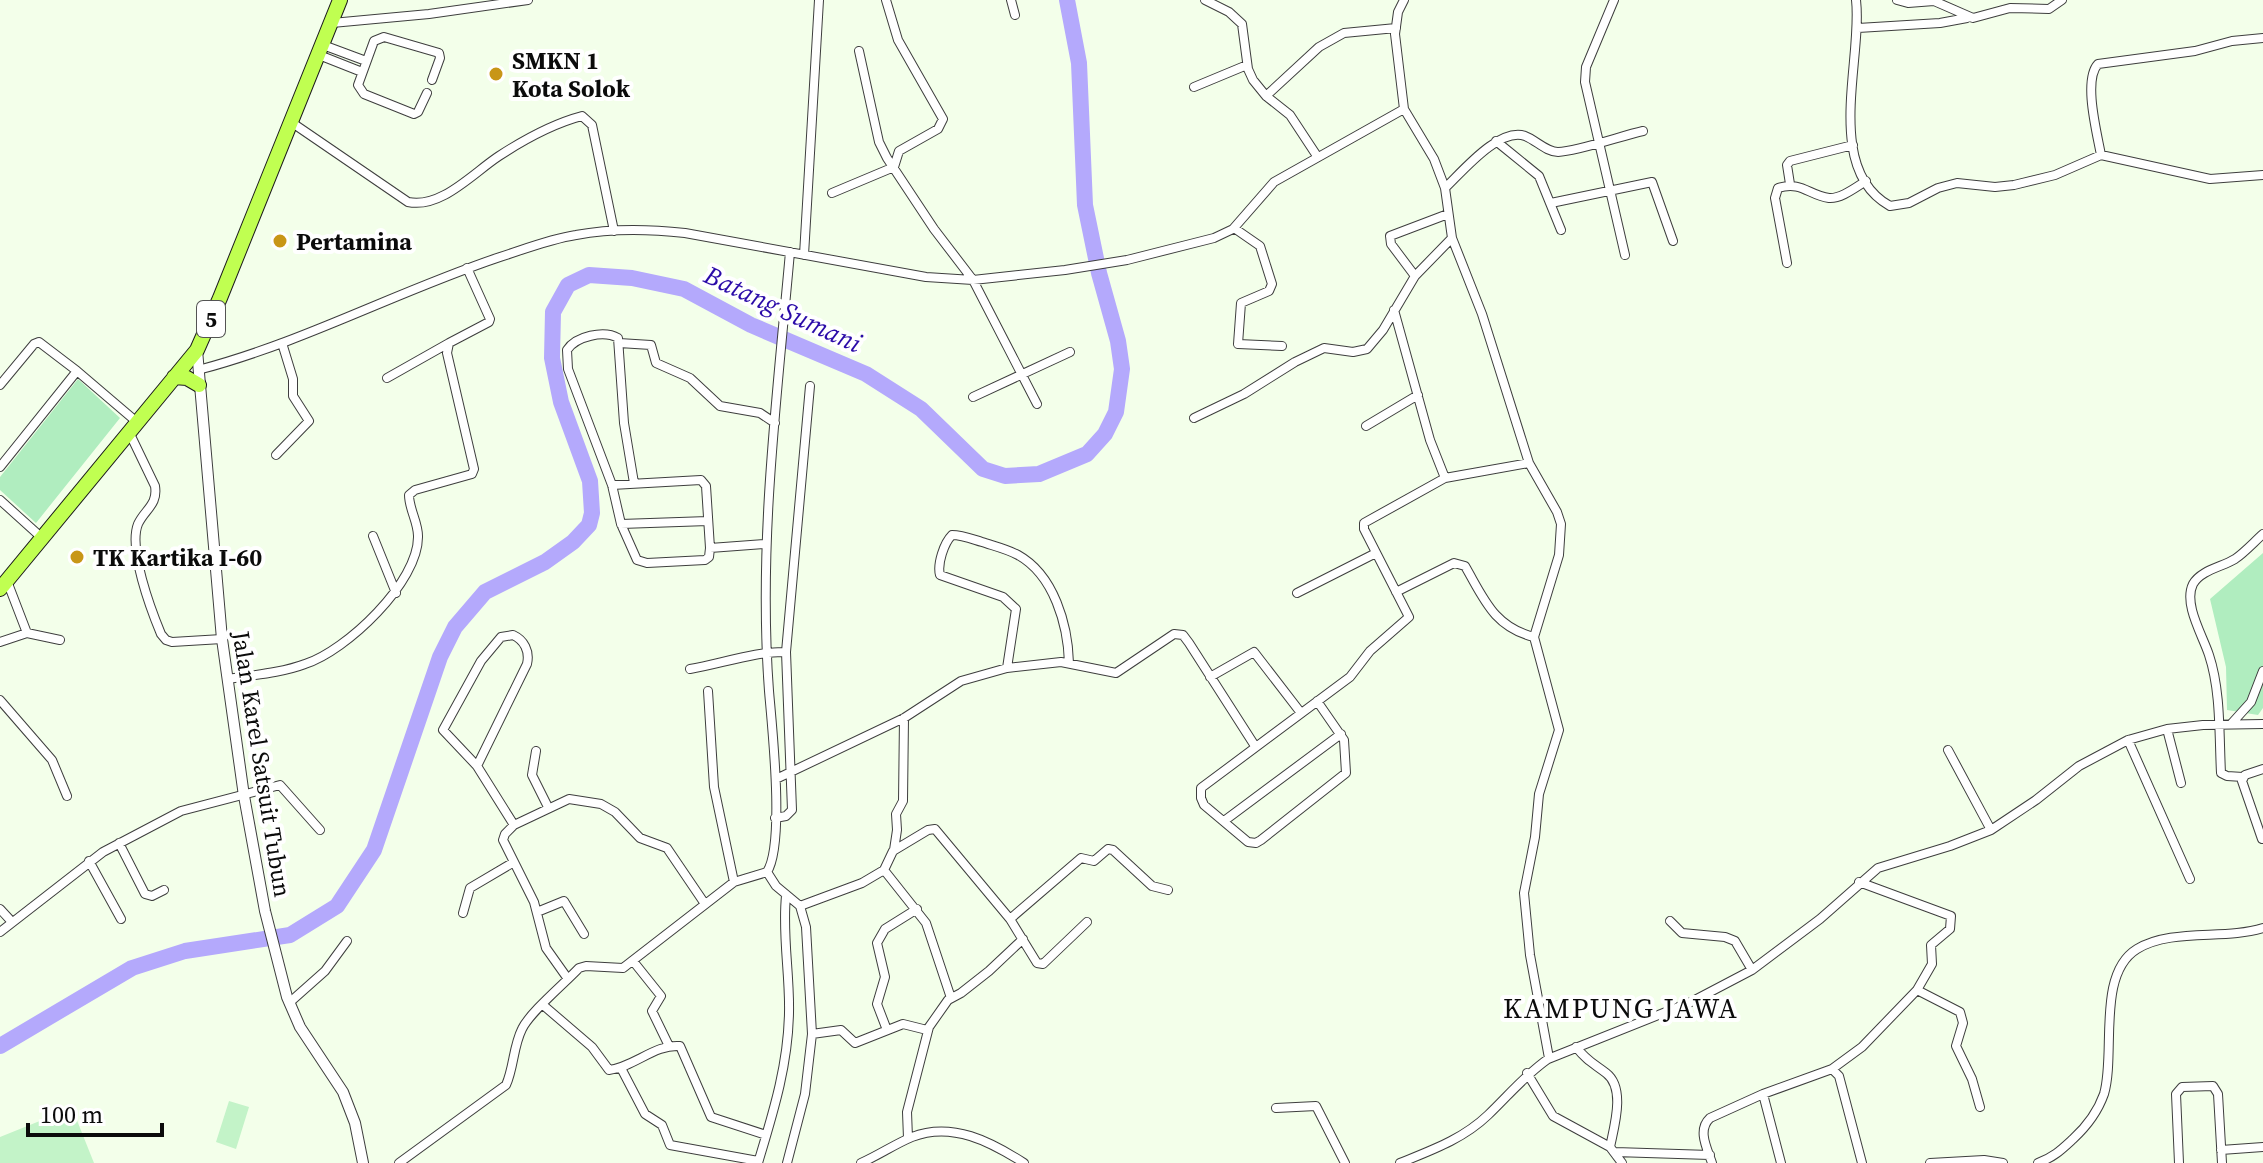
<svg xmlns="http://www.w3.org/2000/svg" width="2263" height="1163" viewBox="0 0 2263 1163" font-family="'Source Serif 4',serif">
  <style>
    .green { fill: #b0edbf }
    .pitch { fill: #c3f3c8 }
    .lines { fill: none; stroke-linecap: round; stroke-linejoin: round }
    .river { stroke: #b4a9fc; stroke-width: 16 }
    .minor-casing { stroke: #3e3e3e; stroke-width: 10 }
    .tertiary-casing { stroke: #3e3e3e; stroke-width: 12 }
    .trunk-casing { stroke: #1c1c1c; stroke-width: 16 }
    .minor { stroke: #fff; stroke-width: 8 }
    .tertiary { stroke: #fff; stroke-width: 10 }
    .trunk { stroke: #c0ff51; stroke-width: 14 }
    .poi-dot { fill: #c89617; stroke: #fff; stroke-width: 3 }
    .labels { text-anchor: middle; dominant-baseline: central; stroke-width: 8; stroke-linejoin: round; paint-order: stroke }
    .shield { fill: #fff; stroke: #545454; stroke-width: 2 }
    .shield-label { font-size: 22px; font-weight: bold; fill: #0b0b0b }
    .poi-label { font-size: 24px; font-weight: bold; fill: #0b0b0b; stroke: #fff; text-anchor: start }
    .street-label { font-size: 24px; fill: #0b0b0b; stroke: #fff }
    .water-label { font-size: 26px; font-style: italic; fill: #2a0aa8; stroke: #fff }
    .quarter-label { font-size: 28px; letter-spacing: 2px; fill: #0b0b0b; stroke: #fff }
  </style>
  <rect width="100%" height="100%" fill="#f3ffea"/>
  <!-- green -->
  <path class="green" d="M78,379L120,418L36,523L0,490V477Z
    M2263,553V708L2258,715L2227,710L2226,667L2210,599Z"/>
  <!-- pitch -->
  <path class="pitch" d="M229,1101L249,1107L236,1149L216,1142Z
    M72,1108L94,1163H0V1137Z"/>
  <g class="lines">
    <!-- river -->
    <path class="river" d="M0,1046L132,968L185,951L290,935L337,906L374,850L440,657L455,627L485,592L545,562L573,542L589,525L592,513L590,481L561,402L552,358L553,312L568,285L589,275L632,278L684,289L751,325L866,374L921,409L983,469L1005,476L1039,474L1087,454L1105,434L1116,412L1122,369L1118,341L1099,273L1085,205L1079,63L1067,0"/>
    <defs>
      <path id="minor" d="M1011,0L1015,15
        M1205,0L1229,12L1242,24L1248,69L1253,80L1266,96L1290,115L1317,156
        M1404,0L1398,12L1395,34L1404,109L1434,159L1445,188L1452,238L1482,314L1529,463L1557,512L1561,524L1559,555L1534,637L1559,730L1539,794L1535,837L1524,893L1530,955L1549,1058
        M1614,0L1586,67L1585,82L1625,255
        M1856,0C1863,59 1823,169 1890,206L1909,203L1938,188L1957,183L1995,187L2014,185L2055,175L2101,155L2210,179L2263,175
        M1897,0L1908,3L1934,1L1973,18L2010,8L2049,9L2062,0
        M332,23L429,14L528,0
        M1858,28L1940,23L1967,18
        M323,45L366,61
        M859,51L879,142L887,158L934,229L973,280L1037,404
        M319,55L362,72
        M1194,87L1247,65
        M427,93L418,112L414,114L364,94L358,85L374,41L384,37L439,53L440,58L432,80
        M1266,96L1319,47L1344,33L1396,28
        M291,122L408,202C441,209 473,173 499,156C525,139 552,124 582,116L592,125L614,231
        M1496,141L1539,176L1561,230
        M2101,155C2097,133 2083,80 2098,64L2195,51L2232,41L2263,38
        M1790,184L1787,165L1790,161L1853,145
        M1445,188C1462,172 1499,127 1525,136C1536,140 1546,152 1558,152C1579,151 1621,136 1643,131
        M832,193L894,167L899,151L938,129L943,119L898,40L886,0
        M1551,203L1652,182L1673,241
        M1234,228L1260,246L1272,284L1269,291L1241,303L1238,344L1282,346
        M804,255L819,0
        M1787,263L1775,198L1778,188C1802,181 1808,195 1829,198C1841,199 1856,187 1866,181
        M1415,276L1391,244L1390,236L1448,214
        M1394,310L1430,440L1445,478
        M619,343L651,345L656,363L690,378L720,406L760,413L775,423
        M198,370C302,343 398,291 500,257C525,249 550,239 576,235C612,228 649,229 685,233L926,277L973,280L1065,270L1127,260L1214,238L1233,229L1274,182L1404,109
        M387,378L449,343
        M0,385L34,344L39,342L77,371L138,423
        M973,397L1070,352
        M1194,418L1244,394L1295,362L1324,348L1353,352L1367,349L1383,330L1415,276L1452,238
        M1366,426L1418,395
        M129,432L155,486C158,505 145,509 138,524C128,549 151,610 161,634L166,640L172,642L222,639
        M276,455L309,421L293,396V379L282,343
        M0,467L77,371
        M634,483L624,423L618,338C604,330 576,336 567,350L568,369L612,485L621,524L637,560L647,563L705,560L709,557L710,548L765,544
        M612,485L701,480L706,486L710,548
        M0,500L41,537
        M621,524L708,521
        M373,536L396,593
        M7,581L27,633
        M1396,592L1454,563L1465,566C1484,599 1494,627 1534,637
        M1297,593L1376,553
        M0,642L27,633L60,640
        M1007,668L1016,609L1003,597L940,575C937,564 944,543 952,535C962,535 972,539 982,542C994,546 1007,549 1018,555C1054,575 1068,625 1069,663
        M690,669C720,664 757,651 786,652
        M1210,677L1254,652L1301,713
        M227,679C253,675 281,673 305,664C346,651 419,582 418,536C418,522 409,509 409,495L415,490L472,474L474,469L447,353L449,343L489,322L490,319L467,268
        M708,691L714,787L734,882
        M0,700L52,760L67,796
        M1317,701L1344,740L1346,773L1261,840L1256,843L1248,842L1204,805L1201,798V788L1350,677L1370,651L1409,617L1364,529V523L1445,478L1529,463
        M2232,723L2251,702L2263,671
        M2167,729L2181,783
        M2128,740L2190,879
        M1948,750L1991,830
        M536,751L532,775L548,807
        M477,766L527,664C530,651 524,640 513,635L501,637L481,661L443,730L477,766L514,825
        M2243,777L2227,776L2221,773C2219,735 2221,691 2209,655C2203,636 2183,604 2193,584C2201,570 2222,567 2235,559C2245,552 2254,542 2263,534
        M776,779L904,718L961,681L1007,668L1061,662L1116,673L1174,634L1183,635L1189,643L1255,746
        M775,818L786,816L792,810L786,652L810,386
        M1224,821L1341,734
        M2262,839L2242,781L2245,775L2263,769
        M119,843L145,894L152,896L164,890
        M894,850L897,830L896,814L903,801L904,718
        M89,861L121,919
        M884,870L926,923L951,998
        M767,872C785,844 772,727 769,691C758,544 777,398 790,252
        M767,872L776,886L800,906L806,927L812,1034L805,1094L787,1163
        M1859,882L1951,916L1950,929L1931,945L1932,964L1917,990L1960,1012L1963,1023L1956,1046L1972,1079L1980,1107
        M800,906L862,883L884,870L893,851L928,830L935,829L1010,919L1037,963L1043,964L1087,922
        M0,909L12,922
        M537,912L564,901L584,934
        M463,913L470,888L514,862
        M1010,919L1081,858L1094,861L1108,849L1113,850L1152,886L1168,890
        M1670,921L1682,933L1725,937L1735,941L1752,970
        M0,932L103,852L181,811L280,785L320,830
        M633,961L661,996L652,1011L669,1046
        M568,979L546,948L534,902L503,840L505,834L514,825L569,799L601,804L615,812L640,838L667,848L705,904
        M289,1003L325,971L347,941
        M543,1005L592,1047L609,1070C634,1067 655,1044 680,1046L711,1117L766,1135
        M887,1030L877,1004L885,977L877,943L885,929L917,909
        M812,1034L841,1030L855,1043L903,1024L927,1030
        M1576,1047C1587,1061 1593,1063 1606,1073C1626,1088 1614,1127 1610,1147
        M621,1068L645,1114L662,1125L670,1145L758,1161
        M1832,1069L1862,1047L1917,990
        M1527,1073L1553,1116L1610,1147L1622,1163
        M1763,1094L1781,1163
        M1276,1108L1316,1106L1345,1163
        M908,1138L907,1112L929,1027L948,1000L961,993L989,971L1023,939
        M2221,1150L2263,1147
        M1615,1152L1710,1155
        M399,1163L506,1085C514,1067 513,1047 522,1029C530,1012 564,984 579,968L586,966L623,968L734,882L767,872
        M758,1163C773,1113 788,1066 789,1013C790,974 782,935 786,896
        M861,1163C879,1155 895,1144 912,1137C952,1121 991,1142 1024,1163
        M1400,1163C1432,1150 1463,1139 1488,1115C1508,1096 1525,1075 1548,1059L1691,1002L1752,970L1820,919L1878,868L1950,846L1991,830L2036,800L2079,766L2128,740L2167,729L2203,725L2263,724
        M1712,1163C1707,1148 1697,1130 1710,1118L1763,1094L1832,1069L1839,1076L1862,1163
        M1930,1163L1984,1160L2003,1163
        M2038,1163C2054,1157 2061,1150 2073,1139C2086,1127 2098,1111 2104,1094C2116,1054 2096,974 2137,949C2171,928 2225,940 2263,928
        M2179,1163L2176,1094L2182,1087L2213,1086L2218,1094L2222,1163"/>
      <path id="tertiary" d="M197,350L222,639L244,796L265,911L287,997L300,1027L343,1092L355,1123L363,1163"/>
      <path id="trunk" d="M174,377L187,378L199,385
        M0,589L197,350L220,298L340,0"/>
    </defs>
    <!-- minor casing -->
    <use href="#minor" class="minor-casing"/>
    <!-- tertiary casing -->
    <use href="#tertiary" class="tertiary-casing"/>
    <!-- trunk casing -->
    <use href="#trunk" class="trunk-casing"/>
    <!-- minor -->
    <use href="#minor" class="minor"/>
    <!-- tertiary -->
    <use href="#tertiary" class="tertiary"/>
    <!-- trunk -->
    <use href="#trunk" class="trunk"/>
  </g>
  <!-- markers -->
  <g class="poi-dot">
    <circle cx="496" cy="74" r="8"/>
    <circle cx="280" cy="241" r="8"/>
    <circle cx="77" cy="557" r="8"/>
  </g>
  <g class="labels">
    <!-- shield labels -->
    <rect class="shield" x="197" y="301" width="28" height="36" rx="6"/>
    <g class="shield-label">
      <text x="211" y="319">5</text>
    </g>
    <!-- poi labels -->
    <g class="poi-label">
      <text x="512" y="60">SMKN 1<tspan x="512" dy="28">Kota Solok</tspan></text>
      <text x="296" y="241">Pertamina</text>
      <text x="93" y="557">TK Kartika I-60</text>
    </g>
    <!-- street labels -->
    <g class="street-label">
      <text transform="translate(262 764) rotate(81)">Jalan Karel Satsuit Tubun</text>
    </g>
    <!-- water labels -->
    <g class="water-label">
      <text transform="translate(783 309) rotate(25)">Batang Sumani</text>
    </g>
    <!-- quarter labels -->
    <g class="quarter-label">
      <text x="1621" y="1008">KAMPUNG JAWA</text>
    </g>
  </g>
  <!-- scale -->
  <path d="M28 1123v12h134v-12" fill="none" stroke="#0b0b0b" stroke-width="4"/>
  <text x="40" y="1123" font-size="24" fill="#0b0b0b" stroke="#ffffff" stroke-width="6" paint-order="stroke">100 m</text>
</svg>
